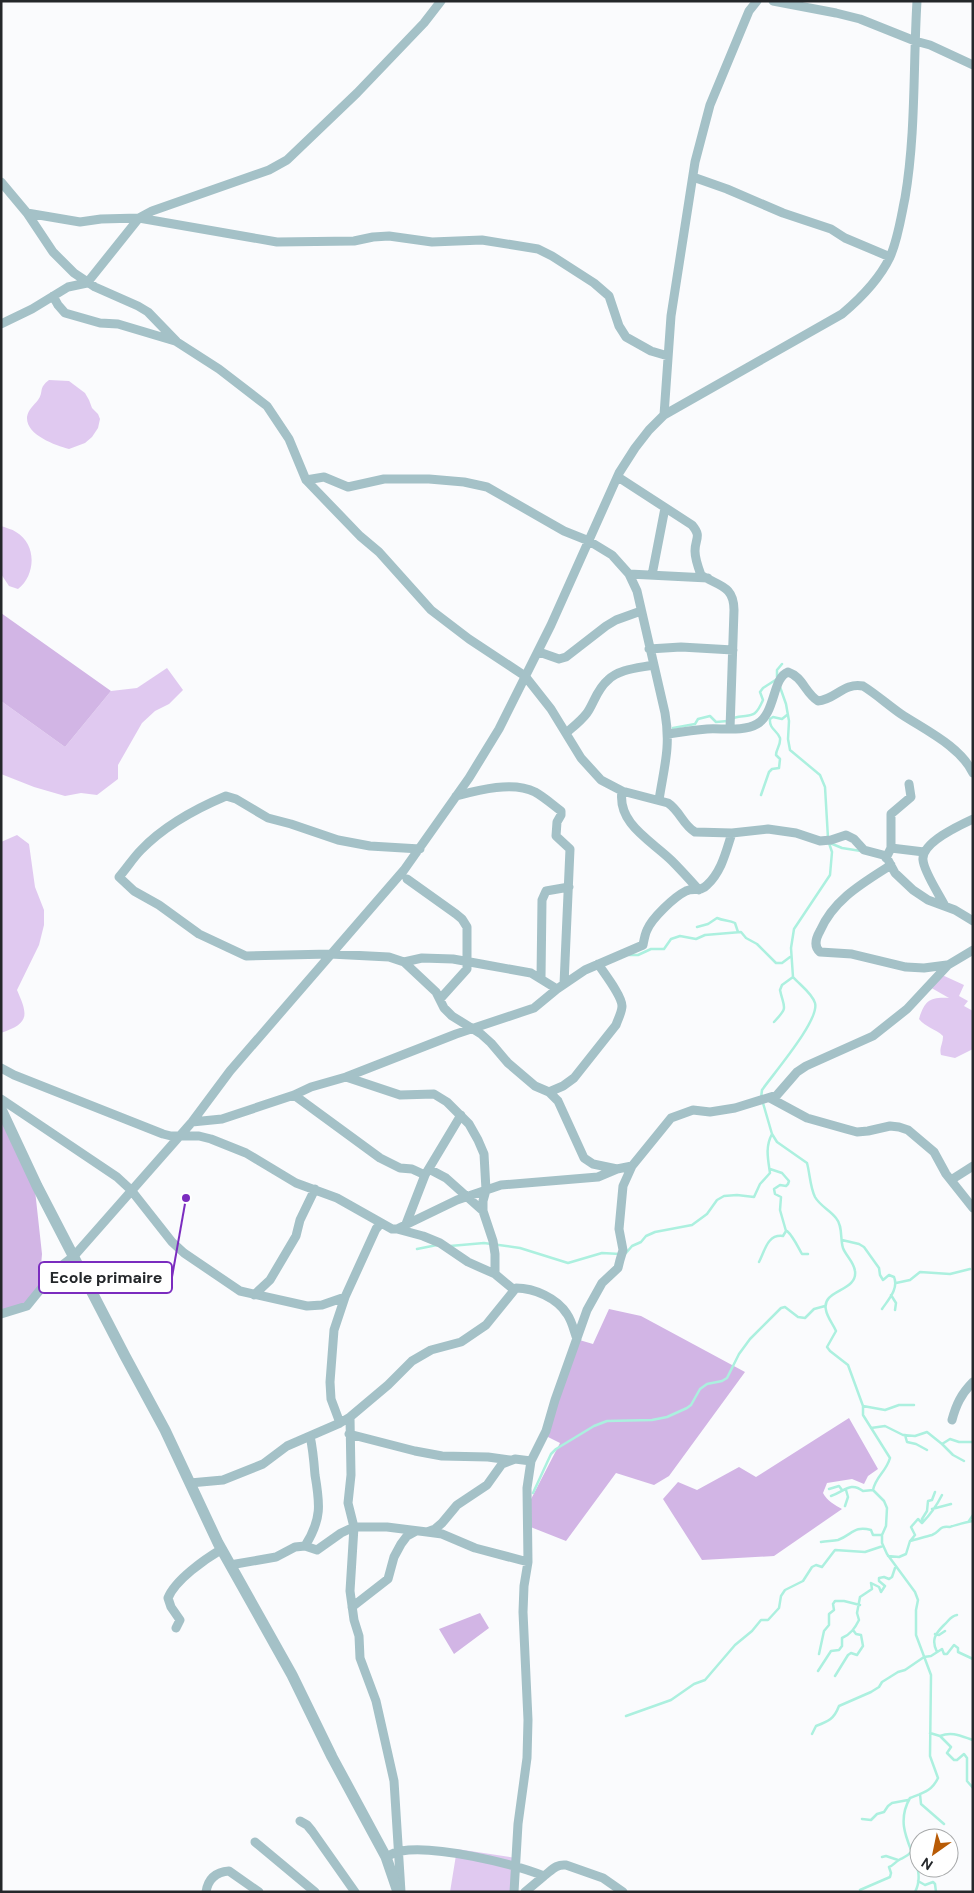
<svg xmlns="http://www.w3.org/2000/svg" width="974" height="1893" viewBox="0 0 974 1893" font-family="'DM Sans',sans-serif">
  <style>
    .green { fill: #e0c9f0 }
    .forest { fill: #d2b5e5 }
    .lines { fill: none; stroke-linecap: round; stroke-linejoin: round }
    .stream { stroke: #acf0df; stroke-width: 2.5 }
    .minor { stroke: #a4c1c7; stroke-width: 9 }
    .tertiary { stroke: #a4c1c7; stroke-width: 11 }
    .leader { fill: none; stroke: #7b2cbf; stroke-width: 2 }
    .callout-dot { fill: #7b2cbf; stroke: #fff; stroke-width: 2 }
    .callout { fill: #fff; stroke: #7b2cbf; stroke-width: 2 }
    .callout-label { font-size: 16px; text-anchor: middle; font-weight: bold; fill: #24272a }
  </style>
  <rect width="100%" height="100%" fill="#fafbfd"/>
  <!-- green -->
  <path class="green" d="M49,380L69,381L85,393L89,400L92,408L98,414L100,419L98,428L92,437L85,443L69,449C55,445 26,435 27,417C28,410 34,405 38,400C44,392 38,388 49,380Z
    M1,526C6,528 12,529 16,532C37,544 36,575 18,589L9,586L1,574Z
    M167,668L183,690L169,704L155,711L142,723L118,765V779L97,795L81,793L65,796L34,787L1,774V701L65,747L111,691L137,688Z
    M17,835L29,844L35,887L44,910V925L39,945L17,990C28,1015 30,1023 1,1033V842Z
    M940,974L964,985L959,996L968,1001L964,1006L973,1011V1049L955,1058L941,1055C939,1048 943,1044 943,1036C936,1029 925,1027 919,1019C925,1000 930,997 949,998L928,986Z
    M457,1849L516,1858L511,1892H450Z"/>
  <!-- forest -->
  <path class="forest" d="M1,613L111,691L65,747L1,701Z
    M1,1119L34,1181L42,1254L39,1289L26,1305L1,1313Z
    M609,1309L641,1316L745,1372L669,1476L654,1485L616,1473L566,1541L528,1526L529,1503L560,1443L544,1435L576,1339L593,1344Z
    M849,1418L878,1469L868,1476L864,1484L852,1479L827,1483L823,1493C827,1501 835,1505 842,1509L774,1556L702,1560L663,1499L678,1482L697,1490L739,1467L756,1477Z
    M480,1613L489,1628L454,1654L439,1629Z"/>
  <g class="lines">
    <!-- stream -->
    <path class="stream" d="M777,677V670L782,664
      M780,687L786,704L789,721L788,739L790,750L820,775L825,787L828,838
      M733,718C751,713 754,721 763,700L760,692L763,688L777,679
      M673,728L695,724L698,719L710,716L716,722L728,721
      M761,795L769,772L772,769L779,768L780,759L776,755C776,749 781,745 780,738C777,730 769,729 770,719L773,717L782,719L787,715
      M830,843L842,848L861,851
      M697,927L708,924L717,918C724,921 729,920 735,923L738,932
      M629,955H638L651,949H664L671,939L680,936L696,939L705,935L741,932L746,938L757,944L776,963H782L790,957
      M774,1022C789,1006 784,1009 780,990L782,985L793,977
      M761,1098L762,1090C773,1074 820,1020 815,1003C812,993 800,985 793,977L791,948L794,929L830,875L832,852L829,843
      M763,1103L772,1134L777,1142L807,1163C810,1174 810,1187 815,1197C820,1206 830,1210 836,1218C843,1226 840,1239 843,1248C846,1256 854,1262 855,1271C858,1292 821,1289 826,1310C827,1317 833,1324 836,1331L827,1347L830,1351L848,1365L863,1406V1415L890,1458C886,1472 876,1476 873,1490L884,1501L887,1508L886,1526L882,1535V1543L887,1554L915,1592L918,1600L916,1610V1635L931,1675L930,1756L938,1778C932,1791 923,1793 910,1798C888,1836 931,1862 915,1892
      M787,1231C793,1236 798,1247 802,1254H808
      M842,1240L859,1244L864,1247L879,1268L880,1275L883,1280L889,1275L894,1277C899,1289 888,1300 882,1309
      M450,1246L484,1243L520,1248L568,1263L602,1253L620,1254
      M417,1249L437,1245
      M626,1253L632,1246L641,1242L646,1236L655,1232L692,1225L707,1214L717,1200L724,1196L737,1195L754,1197L760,1184L770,1173C768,1159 765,1147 772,1134
      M759,1262C765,1251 767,1234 783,1236L786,1231L780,1210L781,1197L775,1194L774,1189L780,1185L786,1186L788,1184L789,1181L782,1173L770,1169
      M896,1283L910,1280L920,1272L950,1274L970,1269
      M891,1295L896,1303L895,1310
      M863,1406L885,1410L899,1405H914
      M871,1428L885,1426L903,1435L915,1436L927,1432L942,1444L950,1439L959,1442H973
      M905,1435L907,1442L916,1444L927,1450
      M942,1444L953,1455L964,1461
      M829,1489L839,1486L842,1490
      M533,1493L551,1454L556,1449L594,1426L607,1421L652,1420L667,1417L687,1408L691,1405L700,1389L707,1384L722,1381L727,1378L739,1354L750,1339L781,1308L785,1307L798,1317L805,1318L814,1309L825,1306
      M831,1496C844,1492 850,1481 863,1491L873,1490
      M845,1506L848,1497L846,1490
      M932,1509L951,1504
      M923,1521L922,1519L927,1511L928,1501L932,1500L935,1492
      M969,1521L973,1515
      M911,1540L915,1535L911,1527L918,1519L922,1523C930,1515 937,1505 942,1495
      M821,1542C827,1541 833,1541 838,1540C852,1535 854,1525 871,1530L873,1535H881
      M888,1556L899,1557L906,1554L910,1541C917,1539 925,1537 932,1535C940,1532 939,1525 950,1527C952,1526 970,1521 973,1521
      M935,1634L939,1635L945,1631
      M937,1652C931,1640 935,1634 944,1625C949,1621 950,1616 957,1615
      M819,1654L824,1631L829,1625V1614L834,1610L833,1604L835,1601H844L860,1605
      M818,1671L831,1651L839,1650L842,1646V1638C851,1634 855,1628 859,1620L857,1613L860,1597L872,1589L871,1583L879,1587L881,1592L885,1586L879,1581V1578L884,1577L889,1579L892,1577L895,1568
      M835,1676L848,1655L851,1653L857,1655L863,1646L861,1635L856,1634L853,1630
      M626,1716L671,1700L694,1684L705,1680L735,1645L752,1631L761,1620H768L779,1608L781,1596L785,1590L803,1581L812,1567L816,1565L822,1567L835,1550L865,1552L883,1546
      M930,1733L940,1736L951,1747L947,1753L954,1760H957L964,1754L967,1758V1781L973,1788
      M812,1734L816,1726C829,1721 834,1719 839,1706L871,1692L879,1687L882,1682L898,1672L905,1670L924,1657L931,1656L942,1649L944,1654H947L954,1645L958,1648V1652L973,1659
      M940,1736C952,1731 961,1736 973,1740
      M920,1794L921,1804L944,1824
      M862,1819L871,1820L877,1814L884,1812L888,1806L892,1803L908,1800
      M882,1857L886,1856L898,1860
      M918,1881L925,1885L933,1882L935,1884L936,1892
      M860,1890L890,1877L891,1873L889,1867C893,1866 895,1862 899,1860C905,1857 907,1857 912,1851"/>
    <!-- minor -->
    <path class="minor" d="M773,1L836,13L860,19L915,41L930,45L973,65
      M693,177L727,189L783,213L831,229L845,238L890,257
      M1,182L27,213L53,252L74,273L95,287L138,306L148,312L177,342L219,369L267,406L289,439L306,480L360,536L379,552L431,610L469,639L525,676L551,709L581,758L601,780L622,791L668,803C680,811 683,825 695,832L732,833L768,829L796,833L820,841L831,840L846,835L854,839L864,850L883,855L887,858L895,873L913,890L928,900L955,910L973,921
      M27,213L80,222L101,219L139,218L277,242L354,241L373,237L389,236L432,242L482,240L538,249L552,256L594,283L609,296L619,326L626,337L651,351L668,356
      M53,296L58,305L65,313L100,323L118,324L175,341
      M1,324L32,309L68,287L87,283L139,218L152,211L269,170L287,160L357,93L424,23L441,1
      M664,415L671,316L695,162L710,105L749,11L757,1
      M618,477L692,525C702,537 695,538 695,551C695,559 698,567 701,575C718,586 734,585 734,610L730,729
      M306,480L324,477L348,487L384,479H429L464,482L487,487L564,531L589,541L612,555L629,574L637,591L665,713C671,747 664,767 659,800
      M629,574L708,578
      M652,575L665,508
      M649,649L681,647L733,650
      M539,652L559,659L566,657L606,626L616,620L641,611
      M566,733C573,727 581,721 587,713C594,703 597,689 608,680C619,669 638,668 653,665
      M668,734C681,732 694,730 707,729C722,728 743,732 757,724C776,713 772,678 788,672C803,677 805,693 818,701C835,700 844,682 863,686C876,694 888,705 901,714C925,730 960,746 973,773
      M622,791C617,824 652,841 672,861C681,870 690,880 699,890
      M456,796C479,790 513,781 535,792C544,797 553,805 561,811V815L557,822L556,836L570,849L564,984
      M891,848L924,852
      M420,849L370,846L338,840L291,824L268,818L236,799L226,796C195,809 164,826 141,850C133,858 127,868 119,877L134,891L159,905L199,934L246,956L330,954L389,957L404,962L436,992L444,1008L452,1016L481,1034L491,1043L508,1063L535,1086L549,1092L563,1086L574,1078L616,1025C618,1019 622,1012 622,1006C622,996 604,973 598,964
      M886,858L891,848V814L911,797L909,784
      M891,865C863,883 834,899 820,931C816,938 813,946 820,952L852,954L906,967L924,968L947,965
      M407,879L456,914L462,919L467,927V969L440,999
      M945,906C939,894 924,872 923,860C921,843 960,825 973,819
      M404,962L422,958L453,959L481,964L531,973L557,989
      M541,978L542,900L546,891L569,887
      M1,1068L14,1075L163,1134L171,1136H199L211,1139L246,1153L296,1183L337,1198L392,1229H397L457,1200L501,1185L598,1177L617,1169L632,1166
      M346,1077L400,1095L434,1094L447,1102L469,1124L478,1140L484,1154L486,1190L483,1201V1211L493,1241L495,1254V1274
      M549,1092L558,1101L584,1158L593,1164L617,1169
      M294,1095L380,1158L400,1168L412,1169L425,1175
      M770,1098L807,1118L846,1129L857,1132L868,1131L890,1126L899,1127L908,1130L934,1152L946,1174L973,1208
      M1,1099L117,1177L131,1190L172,1242L184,1253L240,1291L307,1306L322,1305L345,1297
      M192,1122L222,1119L294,1095L311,1087L346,1077L456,1034L534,1008L557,989L585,970L643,945C644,940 645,934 647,930C652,918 674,897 686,891C693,888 701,892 707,885C722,871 726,851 732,833
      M429,1169L446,1178L483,1211
      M951,1180L973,1166
      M406,1224L425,1175L461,1115
      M397,1229L423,1236L440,1243L468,1262L495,1274L513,1289
      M254,1295L270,1280L296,1236L300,1220L315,1189
      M1,1314L27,1306L57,1269L74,1256L192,1122L230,1071L404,870L469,778L499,729L551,625L619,473L635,448L649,430L664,415L842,314C861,298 879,280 890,257C898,239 901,217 905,198C916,133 913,67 917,1
      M350,1417L351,1475L348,1503L354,1527L350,1591L354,1620L359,1636L360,1658L376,1701L394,1781L401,1892
      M952,1420C956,1405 961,1394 973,1382
      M340,1423L331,1399L330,1382L334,1330L345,1297L376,1229L381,1223
      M349,1434L415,1451L442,1456L488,1457L510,1460
      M190,1483L223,1480L263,1464L287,1446L340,1423L350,1417L388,1385L412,1361L431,1350L461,1342L486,1325L516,1288C534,1288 557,1298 567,1314C572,1321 574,1331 577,1339
      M427,1532L442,1534L475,1548L528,1562
      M305,1546C322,1519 320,1504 315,1475C314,1462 313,1449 310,1436
      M230,1565L276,1557L295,1547L305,1546L317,1550L341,1533L354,1527H387L427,1532L435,1529L442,1523L457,1505L487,1485L502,1464L515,1459L531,1461
      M352,1607L388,1579L394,1557L401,1544L407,1536L416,1531
      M176,1628L180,1620L171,1607L168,1598C175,1580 205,1559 222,1549
      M300,1821L307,1825L312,1831L355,1892
      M255,1842L315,1892
      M386,1857C391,1855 396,1851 401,1851C435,1845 511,1863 544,1876C552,1870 556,1864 566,1865L603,1878L623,1892
      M206,1892C208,1879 216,1872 229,1871L259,1892
      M514,1892L518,1824L527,1758L528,1720L523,1612L524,1586L528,1562L527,1488L531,1461L546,1431L555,1400L587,1310L602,1283L618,1268L620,1260L623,1250L619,1229L623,1186L632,1166L671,1118L693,1110L710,1112L735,1108L777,1095L797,1072L806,1066L873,1036L907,1009L948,965L973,950
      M525,1892L544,1876"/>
    <!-- tertiary -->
    <path class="tertiary" d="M1,1109L37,1186L125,1356L165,1430L218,1543L292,1675L332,1757L386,1857L398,1892"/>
  </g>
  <!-- callouts -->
  <path class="leader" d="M186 1198L172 1277"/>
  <circle class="callout-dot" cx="186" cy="1198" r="5"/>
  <rect class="callout" x="39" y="1262" width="133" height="31" rx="5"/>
  <g class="callout-label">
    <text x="106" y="1283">Ecole primaire</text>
  </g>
  <!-- border -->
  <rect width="974" height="1893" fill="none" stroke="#24272a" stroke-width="5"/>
  <!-- north arrow -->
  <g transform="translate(934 1853) rotate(213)"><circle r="24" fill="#ffffff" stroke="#a7a9aa"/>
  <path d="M0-4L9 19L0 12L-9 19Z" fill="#b85b06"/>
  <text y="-8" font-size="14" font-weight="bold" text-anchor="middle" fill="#24272a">N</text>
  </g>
</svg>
